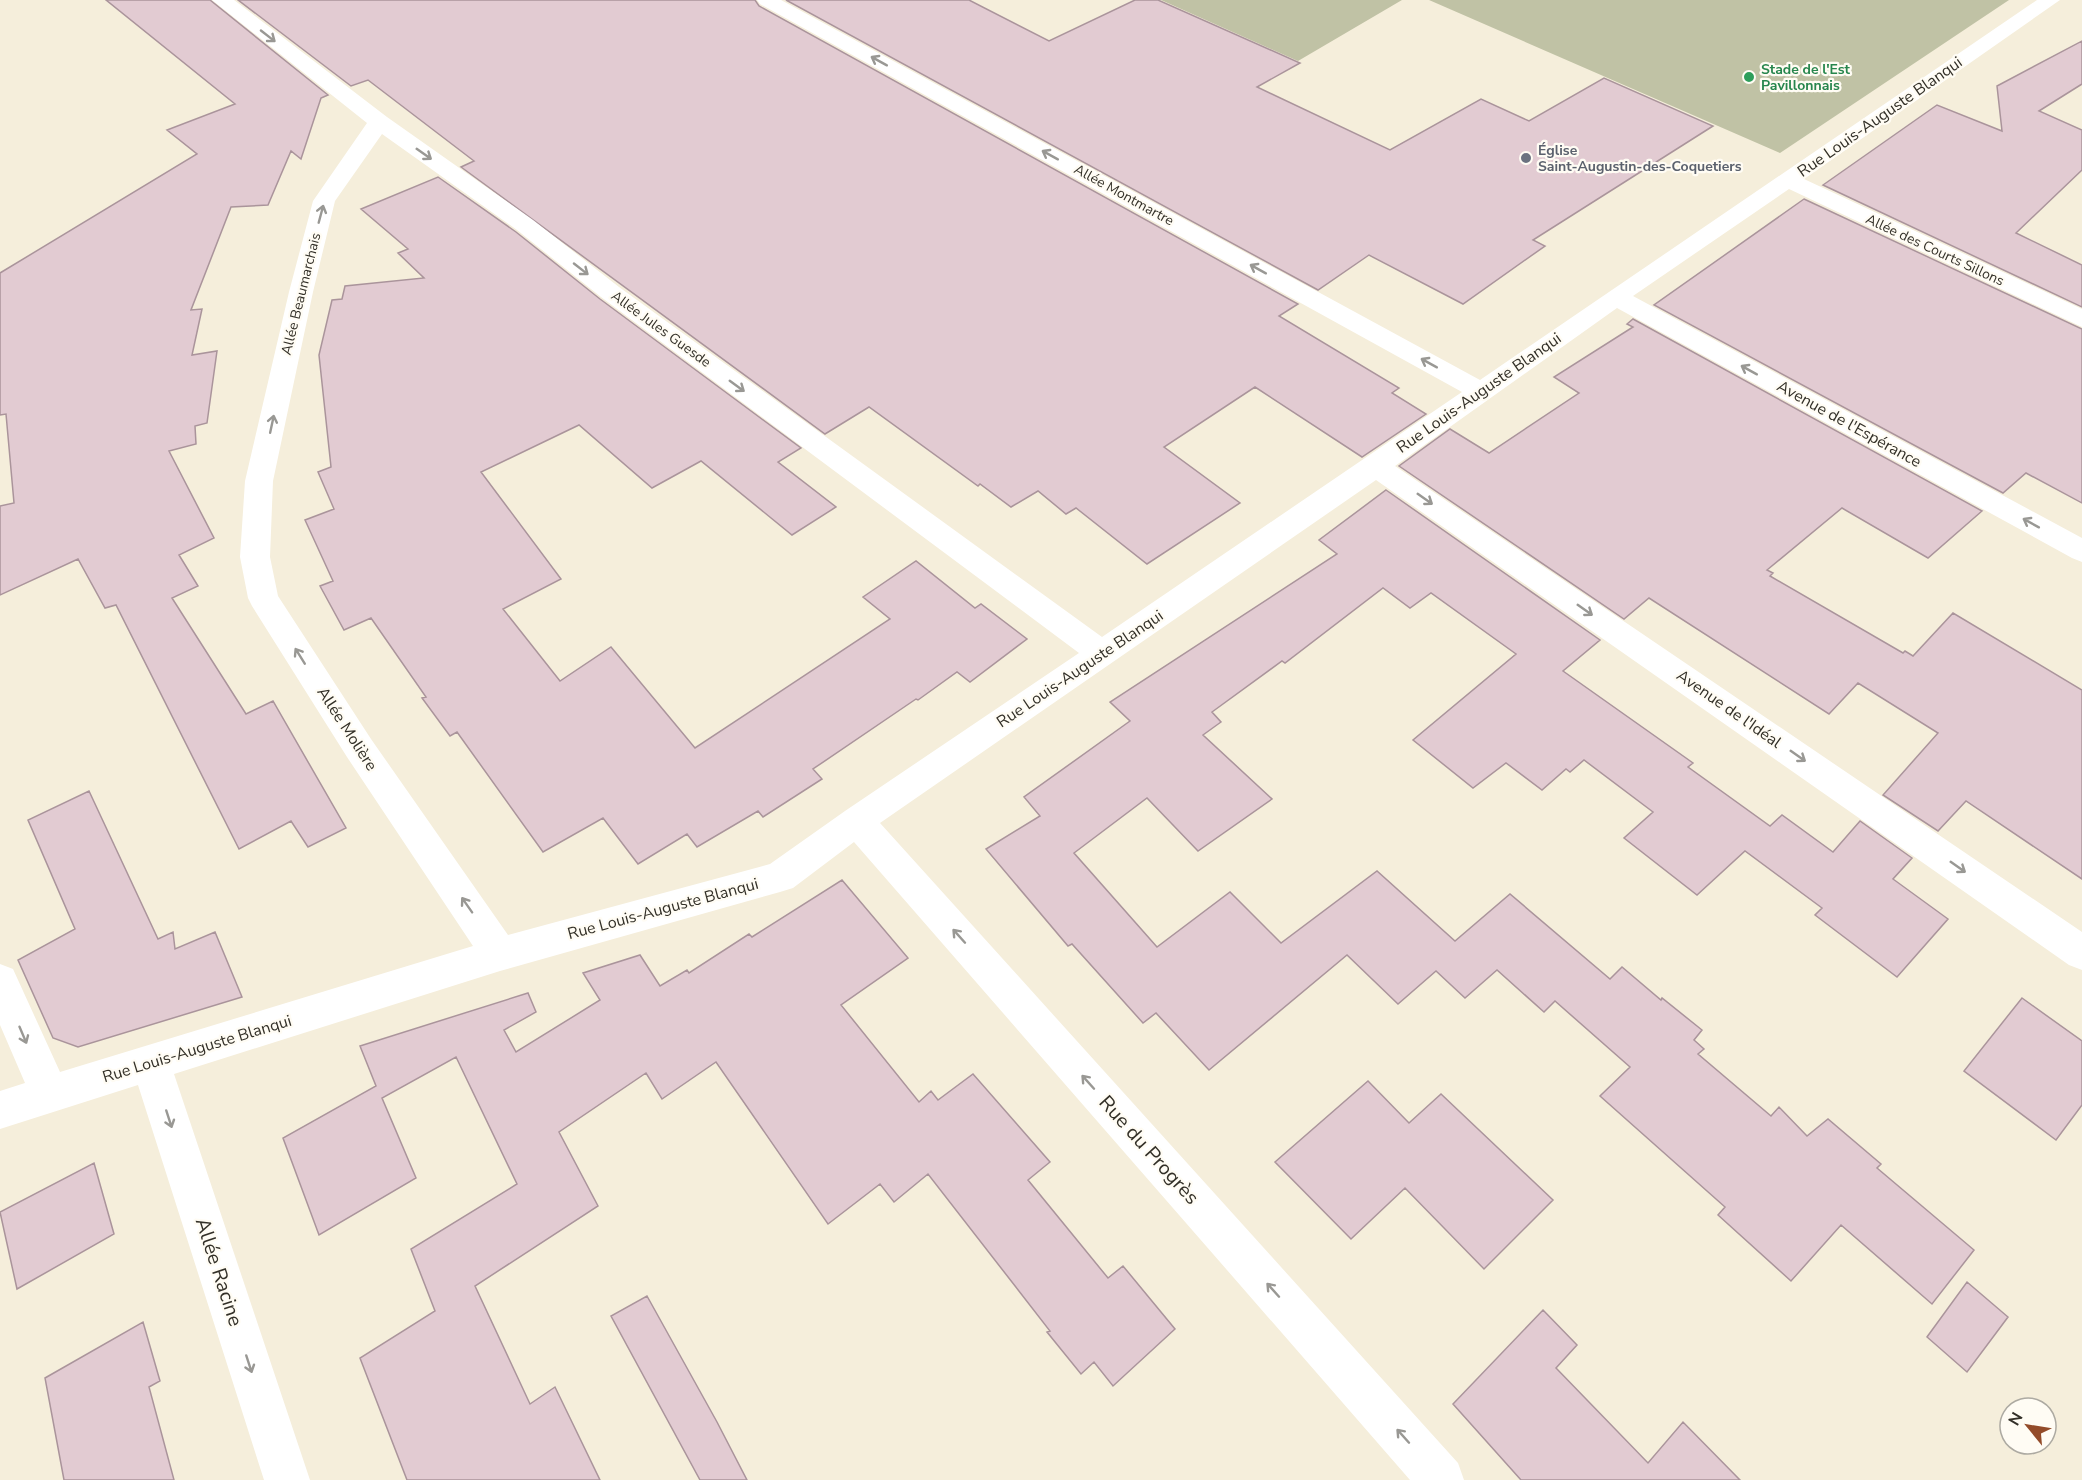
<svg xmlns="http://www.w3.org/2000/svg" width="2082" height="1480" viewBox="0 0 2082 1480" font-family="'Nunito Sans',sans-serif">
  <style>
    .green { fill: #c0c2a5 }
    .building { fill: #e2cbd2; stroke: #aa949b; stroke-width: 1.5 }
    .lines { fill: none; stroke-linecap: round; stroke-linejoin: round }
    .minor { fill: #fff; fill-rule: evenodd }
    .oneway { stroke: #999894 }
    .leisure-dot { fill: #2e9e5b; stroke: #fffcf4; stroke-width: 2 }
    .worship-dot { fill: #6b7280; stroke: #fffcf4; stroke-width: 2 }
    .labels { text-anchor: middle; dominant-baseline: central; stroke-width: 4.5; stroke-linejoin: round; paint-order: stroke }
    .far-leisure-label { font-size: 14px; font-weight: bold; fill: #27864d; stroke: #fffcf4; text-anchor: start }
    .far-worship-label { font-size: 14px; font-weight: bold; fill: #5b616d; stroke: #fffcf4; text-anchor: start }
    .far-street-label { font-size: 14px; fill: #333028; stroke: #fffcf4 }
    .street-label { font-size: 16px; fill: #333028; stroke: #fffcf4 }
    .near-street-label { font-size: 20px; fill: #333028; stroke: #fffcf4 }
  </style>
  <rect width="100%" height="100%" fill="#f5eedb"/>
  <!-- green -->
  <path class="green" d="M1161,0H1402L1298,61Z
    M1429,0H2009L1780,153Z"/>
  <!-- building -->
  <path class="building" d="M106,0H210L328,95L321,98L301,159L291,151L268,205L231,207L191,310L202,309L192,355L217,351L207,423L195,426L196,444L169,451L214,538L179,555L198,586L172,598L246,714L273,701L346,828L308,847L291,821L239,849L116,605L105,608L78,559L0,595V506L14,503L6,414L0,415V273L197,154L167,130L235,104Z
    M238,0H755L759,6L1298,304L1279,316L1399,388L1392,393L1426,414L1362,457L1255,387L1164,447L1240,503L1147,564L1076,508L1066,514L1038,491L1011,507L980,484L978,486L869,407L825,434L461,167L474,161L368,80L351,86Z
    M786,0H969L1049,41L1135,0H1158L1300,63L1257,87L1390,150L1481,99L1529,121L1604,78L1713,126L1533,240L1545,246L1463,304L1369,255L1318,290Z
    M2082,41V84L2039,111L2082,130V170L2016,233L2082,265V307L1823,185L1937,105L2002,131L1997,86Z
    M438,177L516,232L600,299L801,448L778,462L836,507L792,535L701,461L652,488L579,425L481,472L561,579L503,609L560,681L611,647L695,748L890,619L863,597L916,561L975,608L981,604L1027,639L970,682L957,672L918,700L916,699L813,769L822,779L763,817L758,811L697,847L687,834L638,864L603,818L543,852L457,732L450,736L422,698L426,697L371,618L344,630L320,586L333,581L305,520L334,509L318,472L331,467L319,355L332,300L342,299L345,286L424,278L398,253L408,249L361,209Z
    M1804,199L2082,329V503L2026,473L2003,493L1654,305Z
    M1633,319L1982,511L1928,558L1842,508L1767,570L1773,573L1770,576L1903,653L1905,651L1913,656L1953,613L2082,690V879L1966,801L1938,831L1883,795L1938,733L1858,683L1829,714L1649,598L1624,619L1399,466L1450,429L1489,453L1579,393L1554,377L1633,327L1627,324Z
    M1386,490L1600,640L1563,671L1693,763L1688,767L1770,826L1782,815L1833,852L1860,821L1912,858L1893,879L1948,919L1897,977L1815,915L1822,908L1745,851L1697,895L1624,838L1653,812L1584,760L1570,772L1566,769L1542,790L1506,763L1473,788L1413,740L1516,654L1431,593L1410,608L1383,588L1285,663L1282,661L1212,712L1221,722L1203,735L1272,799L1198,851L1147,798L1074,853L1157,947L1230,892L1281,943L1377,871L1455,941L1510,894L1610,979L1622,967L1661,1000L1662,998L1702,1030L1694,1040L1704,1049L1698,1054L1771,1116L1779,1107L1807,1136L1828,1119L1881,1164L1877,1168L1974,1250L1932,1304L1841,1225L1791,1281L1718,1215L1725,1207L1600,1096L1630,1067L1555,1001L1544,1012L1497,970L1465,998L1436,971L1398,1004L1347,955L1209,1070L1156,1013L1143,1023L1072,944L1068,946L986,849L1040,816L1024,797L1130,721L1110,702L1337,554L1319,540Z
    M89,791L158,939L173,932L175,949L215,932L242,997L78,1047L53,1038L18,960L75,929L28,820Z
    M842,880L908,958L841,1005L919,1102L931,1091L938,1100L973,1074L1050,1162L1028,1180L1108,1278L1123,1266L1175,1329L1113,1386L1094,1362L1081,1374L1047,1332L1050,1331L928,1174L894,1202L880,1184L828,1224L716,1062L662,1099L646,1073L559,1132L598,1206L475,1286L530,1404L555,1387L600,1480H407L360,1358L435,1311L411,1249L517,1184L456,1057L382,1098L416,1178L319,1235L283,1138L376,1086L360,1046L528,993L536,1012L504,1030L516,1052L600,1000L583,973L640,955L660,986L687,970L689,973L749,934L752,937Z
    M2022,998L2082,1041V1105L2056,1140L1964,1071Z
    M1368,1081L1409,1123L1441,1094L1553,1200L1484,1269L1405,1188L1351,1239L1275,1162Z
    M94,1163L114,1234L17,1289L0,1212Z
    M1967,1282L2008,1317L1967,1372L1927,1337Z
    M647,1296L717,1422L747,1480H700L611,1316Z
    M1543,1310L1577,1345L1556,1368L1648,1463L1683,1422L1740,1480H1521L1453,1404Z
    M143,1322L160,1381L149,1387L174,1480H64L45,1378Z"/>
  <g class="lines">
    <!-- minor -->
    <path class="minor" d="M212,0H234L387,117L533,220L619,287L1102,637L1462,392L760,4L757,0H781L1480,380L2037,0H2060L1804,179L2082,309V327L1789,189L1633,296L2082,538V562L2072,558L1617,308L1395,466L2082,932V970L2069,965L1376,480L880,823L1458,1463L1464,1480H1410L854,842L793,888L780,892L500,971L174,1074L310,1480H264L138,1085L0,1129V1091L25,1083L0,1025V964L13,969L60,1072L473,946L347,757L252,606L248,598L240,557L245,481L289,292L313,201L367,123ZM382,134L517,230L601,297L1079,653L845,811L770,864L508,935L371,739L278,596L270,557L273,481L313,292L335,201Z"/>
  </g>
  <!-- one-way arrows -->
  <defs><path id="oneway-shaft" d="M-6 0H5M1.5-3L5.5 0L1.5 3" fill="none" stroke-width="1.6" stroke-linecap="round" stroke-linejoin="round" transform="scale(1.5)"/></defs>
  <g class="oneway">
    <use href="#oneway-shaft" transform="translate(268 36) rotate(38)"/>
    <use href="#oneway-shaft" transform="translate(879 61) rotate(-151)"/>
    <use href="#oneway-shaft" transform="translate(424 154) rotate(35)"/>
    <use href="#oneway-shaft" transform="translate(1050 155) rotate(-151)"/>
    <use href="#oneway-shaft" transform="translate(321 214) rotate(-75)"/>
    <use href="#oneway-shaft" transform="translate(581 269) rotate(38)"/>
    <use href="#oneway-shaft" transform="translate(1258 269) rotate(-151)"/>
    <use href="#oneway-shaft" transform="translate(1429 363) rotate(-151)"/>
    <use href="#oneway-shaft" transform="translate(1749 370) rotate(-151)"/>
    <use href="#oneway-shaft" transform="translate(737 386) rotate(36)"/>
    <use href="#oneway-shaft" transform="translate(272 424) rotate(-78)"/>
    <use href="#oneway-shaft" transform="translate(1425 499) rotate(35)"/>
    <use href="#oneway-shaft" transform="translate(2031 523) rotate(-151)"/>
    <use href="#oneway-shaft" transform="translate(1585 610) rotate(35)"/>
    <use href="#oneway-shaft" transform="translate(300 656) rotate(-122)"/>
    <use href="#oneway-shaft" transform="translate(1798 756) rotate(35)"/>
    <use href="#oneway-shaft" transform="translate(1958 867) rotate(35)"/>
    <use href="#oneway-shaft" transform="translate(467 905) rotate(-125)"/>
    <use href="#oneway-shaft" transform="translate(959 936) rotate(-132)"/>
    <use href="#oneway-shaft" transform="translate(23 1035) rotate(67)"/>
    <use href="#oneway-shaft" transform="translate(1088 1082) rotate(-132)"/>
    <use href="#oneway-shaft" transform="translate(169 1119) rotate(72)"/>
    <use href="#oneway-shaft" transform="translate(1273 1290) rotate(-132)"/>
    <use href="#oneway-shaft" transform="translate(249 1364) rotate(72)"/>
    <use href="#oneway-shaft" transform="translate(1403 1436) rotate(-132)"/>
  </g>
  <!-- markers -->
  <circle class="leisure-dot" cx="1749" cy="77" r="6"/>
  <circle class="worship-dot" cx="1526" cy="158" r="6"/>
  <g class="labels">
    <!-- far-leisure labels -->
    <g class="far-leisure-label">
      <text x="1761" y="69">Stade de l'Est<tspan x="1761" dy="16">Pavillonnais</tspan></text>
    </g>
    <!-- far-worship labels -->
    <g class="far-worship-label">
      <text x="1538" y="150">Église<tspan x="1538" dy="16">Saint-Augustin-des-Coquetiers</tspan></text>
    </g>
    <!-- far-street labels -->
    <g class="far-street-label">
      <text transform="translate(1124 195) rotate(29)">Allée Montmartre</text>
      <text transform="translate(1935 250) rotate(25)">Allée des Courts Sillons</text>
      <text transform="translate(301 294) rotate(-76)">Allée Beaumarchais</text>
      <text transform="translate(661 329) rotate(36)">Allée Jules Guesde</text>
    </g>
    <!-- street labels -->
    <g class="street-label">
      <text transform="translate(1880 117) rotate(-35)">Rue Louis-Auguste Blanqui</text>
      <text transform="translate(1479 393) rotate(-35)">Rue Louis-Auguste Blanqui</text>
      <text transform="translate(1849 424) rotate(29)">Avenue de l'Espérance</text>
      <text transform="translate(1080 669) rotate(-34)">Rue Louis-Auguste Blanqui</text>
      <text transform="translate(1729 709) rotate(35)">Avenue de l'Idéal</text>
      <text transform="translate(347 729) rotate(57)">Allée Molière</text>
      <text transform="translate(663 909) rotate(-15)">Rue Louis-Auguste Blanqui</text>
      <text transform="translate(197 1049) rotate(-17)">Rue Louis-Auguste Blanqui</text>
    </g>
    <!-- near-street labels -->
    <g class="near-street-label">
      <text transform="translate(1149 1150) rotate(48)">Rue du Progrès</text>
      <text transform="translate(219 1272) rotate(72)">Allée Racine</text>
    </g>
  </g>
  <!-- north arrow -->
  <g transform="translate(2028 1426) rotate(300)"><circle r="28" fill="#fffcf4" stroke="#adaaa2" stroke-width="1.5"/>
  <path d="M0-4.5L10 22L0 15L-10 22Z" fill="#934b29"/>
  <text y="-9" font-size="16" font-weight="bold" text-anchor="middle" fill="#333028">N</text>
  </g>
</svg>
